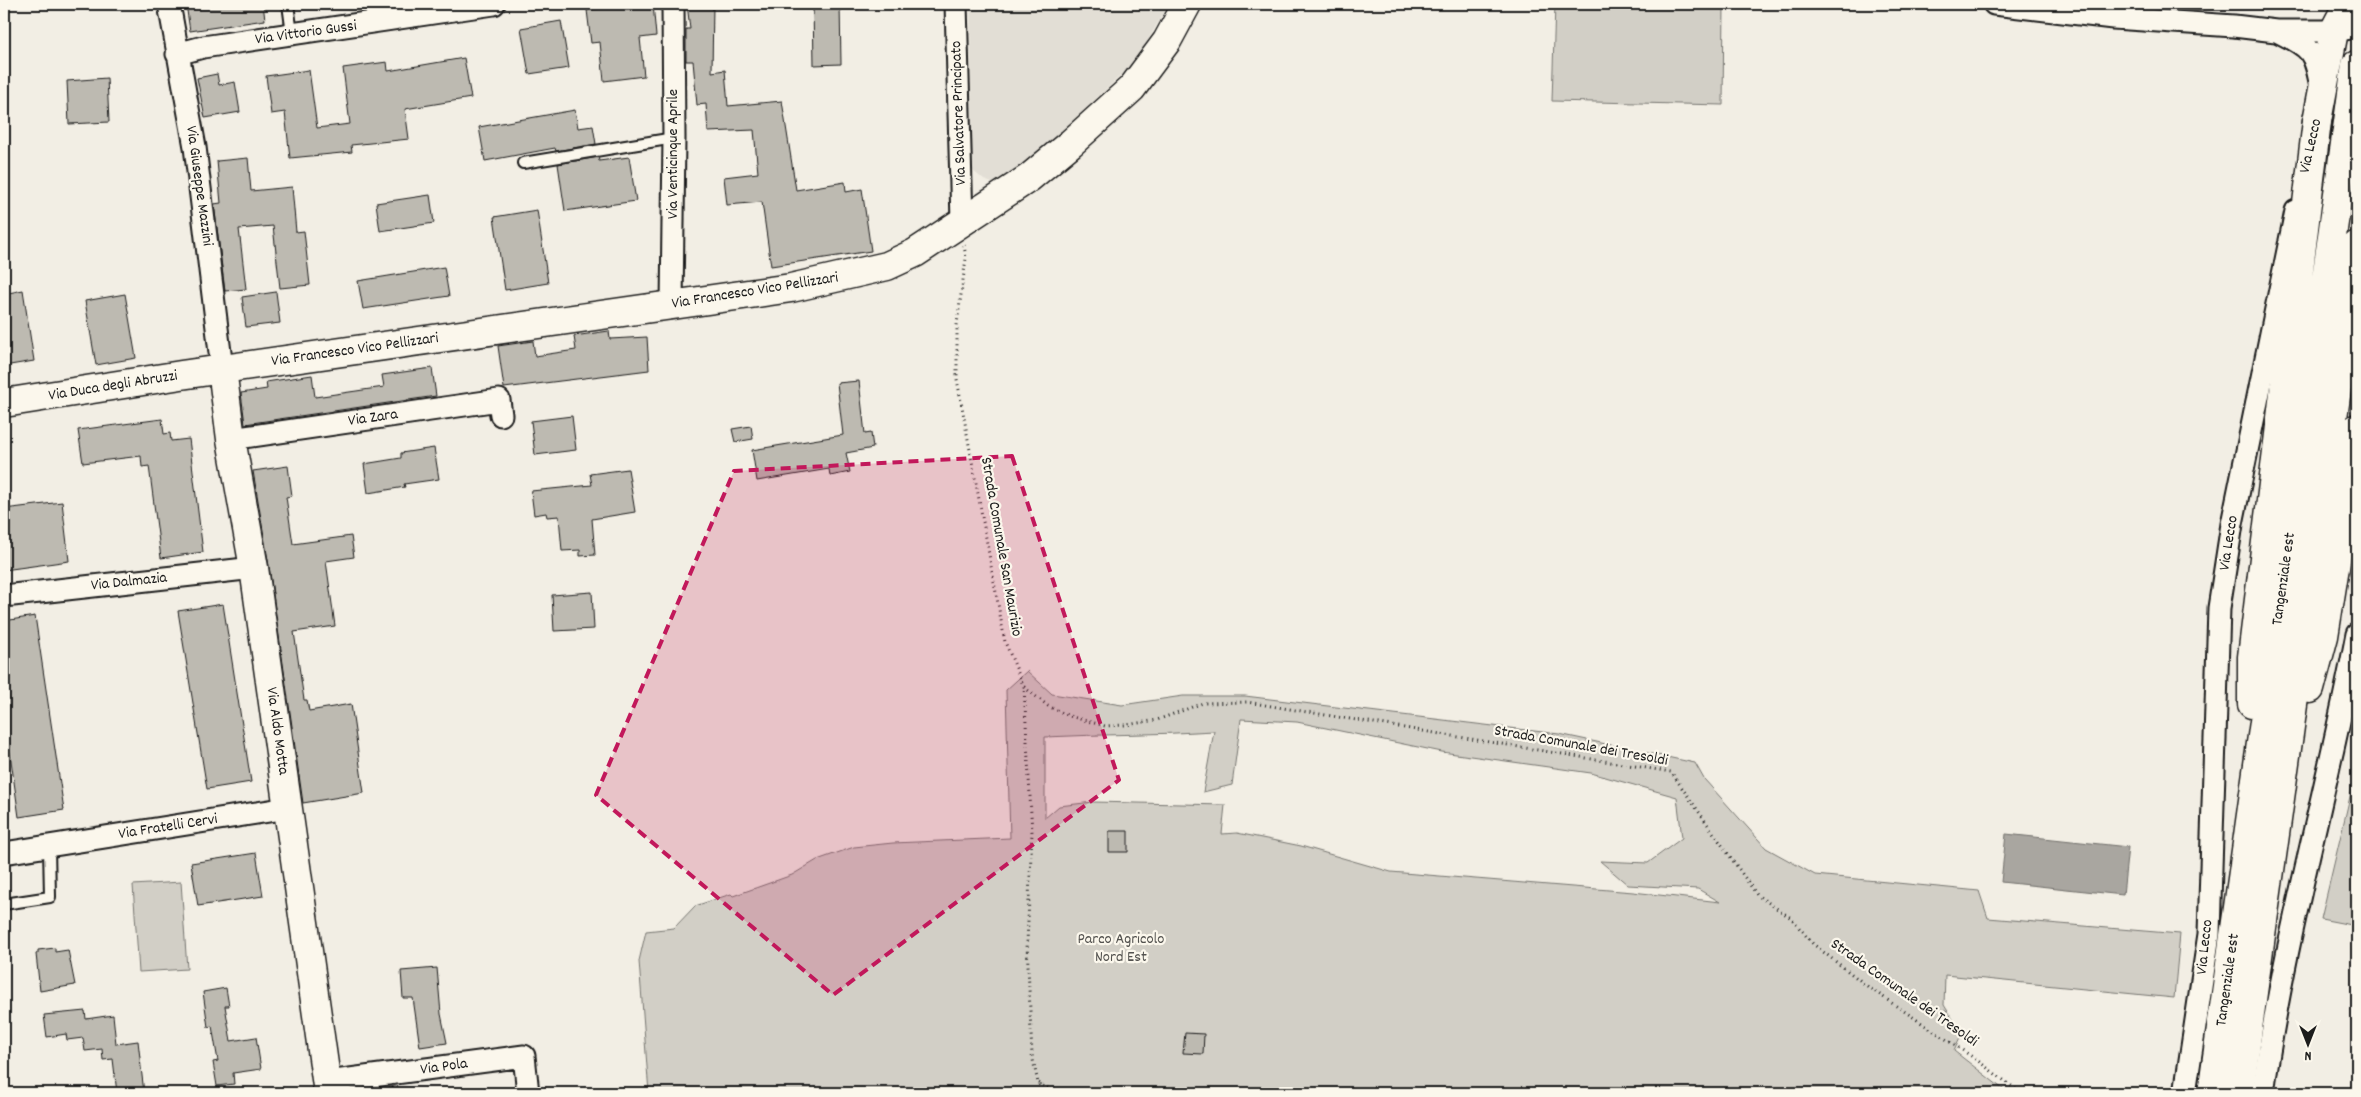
<svg xmlns="http://www.w3.org/2000/svg" width="2361" height="1097" viewBox="0 0 2361 1097" font-family="Dekko,sans-serif">
  <style>
    .built { fill: #e2ded5 }
    .green { fill: #d2cfc6; stroke: #777671; fill-rule: evenodd }
    .water { fill: #a9a6a0; stroke: #716f6b }
    .building { fill: #bdbab1; stroke: #1c1c1c }
    .lines { fill: none; stroke-linecap: round; stroke-linejoin: round }
    .lane-casing { stroke: #1c1c1c; stroke-width: 14 }
    .street-casing { stroke: #1c1c1c; stroke-width: 25 }
    .secondary-casing { stroke: #1c1c1c; stroke-width: 31 }
    .highway-casing { stroke: #1c1c1c; stroke-width: 31 }
    .path { stroke: #1c1c1c; stroke-width: 3; stroke-dasharray: 1 4; stroke-linecap: butt }
    .lane { stroke: #fbf7ec; stroke-width: 10 }
    .street { stroke: #fbf7ec; stroke-width: 21 }
    .secondary { stroke: #fbf7ec; stroke-width: 28 }
    .highway { stroke: #fbf7ec; stroke-width: 28 }
    .marked { fill: #c2185b; fill-opacity: 0.2; stroke: #c2185b; stroke-width: 4; stroke-dasharray: 10 6; stroke-linejoin: round }
    .labels { text-anchor: middle; dominant-baseline: central; stroke-width: 4.5; stroke-linejoin: round; paint-order: stroke }
    .street-label { font-size: 16px; fill: #1c1c1c; stroke: #fbf7ec }
    .park-label { font-size: 16px; fill: #53524f; stroke: #fbf7ec }
  </style>
  <rect width="100%" height="100%" fill="#f2eee4"/>
  <filter id="ink" filterUnits="userSpaceOnUse"><feTurbulence type="fractalNoise" baseFrequency=".02" numOctaves="2"/><feDisplacementMap in="SourceGraphic" scale="10" xChannelSelector="R" yChannelSelector="G"/><feConvolveMatrix kernelMatrix="1 2 1 2 8 2 1 2 1" color-interpolation-filters="sRGB"/></filter>
  <g filter="url(#ink)">
    <!-- built -->
    <path class="built" d="M970,4H1169L1135,62L1010,180L995,184L984,180L972,170Z"/>
    <!-- green -->
    <path class="green" d="M1555,4H1724L1723,105L1552,101Z
      M1027,671L1052,694L1122,705L1183,696H1245L1559,734L1695,763L1704,779L1766,848L1815,875L1979,891L1988,918L2180,934L2174,998L1945,975L1944,1005L1962,1034L1954,1051L2008,1093H649L639,961L646,931L674,928L695,906L731,894L733,896L792,875L817,860L854,847L893,843L1010,838L1006,690ZM1241,719L1297,722L1442,752L1591,773L1677,797L1682,838L1648,863L1600,861L1628,885L1698,889L1720,902L1633,892L1391,872L1301,846L1237,833L1222,834L1225,805L1093,802L1059,806L1045,818V737C1102,734 1158,735 1214,731L1203,792L1232,785Z
      M2357,767V926L2321,919Z
      M181,882L187,969L139,972L133,885Z"/>
    <!-- water -->
    <path class="water" d="M2006,834L2128,847L2123,895L2001,882Z"/>
    <!-- building -->
    <path class="building" d="M186,4H263L265,20L190,31Z
      M642,4H653L656,36L640,38L644,76L604,81L600,42L591,43L587,10Z
      M687,4H713L712,72L725,70L728,106L782,101L796,190L845,182L846,192L862,189L871,251L771,266L762,202L727,205L724,177L758,173L754,130L708,132L706,104L697,105L693,61H686V29H690Z
      M813,4H840L841,64L814,65Z
      M561,21L569,68L529,74L521,28Z
      M464,58L471,98L405,109L409,139L351,145L352,152L290,158L285,112L271,114L266,76L309,70L317,128L350,124L343,68L387,62L388,71Z
      M217,74L219,85L235,82L240,112L205,118L197,78Z
      M107,78L109,122L69,124L67,81Z
      M575,110L578,128L593,126L596,144L556,151L555,148L485,161L479,127Z
      M598,157L599,161L629,157L636,201L565,211L558,164Z
      M248,158L251,191L292,187L296,232L304,231L310,285L280,288L273,226L239,229L246,289L225,291L214,204L221,203L217,161Z
      M430,195L434,223L380,231L376,203Z
      M537,210L548,283L505,290L494,217Z
      M444,267L449,296L363,309L358,281Z
      M23,290L34,361L4,366V294Z
      M276,292L280,323L246,327L242,297Z
      M125,294L136,358L96,365L85,301Z
      M609,331L610,339L647,337L649,370L504,388L498,346L533,341L535,356L576,350L574,336Z
      M432,368L436,396L245,424L241,393L267,389L266,382L312,375L315,397L384,387L382,375Z
      M859,381L865,434L871,433L873,448L846,453L850,472L830,476L829,469L757,481L752,450L843,435L837,383Z
      M572,416L576,450L535,455L531,421Z
      M162,419L164,434L170,433L171,441L189,439L203,552L161,558L149,466L142,467L141,456L83,463L78,430Z
      M751,426L753,439L735,442L732,429Z
      M434,448L439,479L404,484L405,487L368,493L364,464L401,458V453Z
      M288,466L292,496L286,497L293,544L351,536L354,557L326,561L335,626L294,632L304,700H307L309,711L351,704L364,793L303,803L269,566L253,471Z
      M628,469L635,512L592,519L595,555L580,556V550L562,551L559,516L547,517L546,513L534,515L531,491L592,485L590,474Z
      M62,502L69,561L4,570V509Z
      M592,592L594,629L554,631L552,595Z
      M223,604L251,782L207,789L178,611Z
      M35,616L64,810L19,817L4,711V621Z
      M1109,831H1128V852H1109Z
      M256,853L263,896L198,906L191,863Z
      M55,948V952L68,950L75,985L40,991L36,954L38,953V950Z
      M437,968L441,1014L447,1043L420,1047L413,998H403L401,971Z
      M226,988L229,1006H225L231,1041L256,1037L261,1069L233,1073L234,1084L217,1086L213,1062L218,1061L212,1026L208,1027L203,992Z
      M85,1011L86,1019L113,1015L116,1044L138,1041L144,1093H117L113,1059L103,1060L102,1049L85,1051L83,1038L67,1040L66,1034L47,1037L44,1015Z
      M1185,1033L1204,1034L1203,1054L1183,1053Z"/>
    <g class="lines">
      <defs>
        <path id="lane" d="M288,4L292,34
          M373,4L375,23
          M523,163L674,138
          M4,904L50,897L49,846"/>
        <path id="street" d="M169,4L195,147L222,369
          M956,4L962,222
          M1994,4L2113,18L2234,26L2276,31H2334L2357,27
          M2279,32C2312,49 2314,50 2321,87
          M177,54L203,47L494,4
          M672,305L674,138L673,4
          M231,439L499,400L501,415
          M4,596L254,568
          M4,853L288,808
          M327,1082L524,1056L528,1093
          M2185,1093L2209,934L2219,608L2232,524L2296,211
          M2263,1093C2284,938 2328,788 2357,634"/>
        <path id="secondary" d="M2317,121L2334,31L2348,4
          M222,369L231,439L254,568L328,1093
          M4,403L181,375L791,288L887,266L915,253L1029,178L1071,143L1132,88L1167,41L1187,4"/>
        <path id="highway" d="M2310,689L2324,636L2357,428
          M2252,704V657L2317,121
          M2212,1093L2356,65
          M2239,1093L2357,245"/>
      </defs>
      <!-- lane casing -->
      <use href="#lane" class="lane-casing"/>
      <!-- street casing -->
      <use href="#street" class="street-casing"/>
      <!-- secondary casing -->
      <use href="#secondary" class="secondary-casing"/>
      <!-- highway casing -->
      <use href="#highway" class="highway-casing"/>
      <!-- path -->
      <path class="path" d="M964,245L966,258L957,324V379L1005,642L1024,687L1032,832L1027,943L1032,1055L1038,1083L1044,1093
        M1024,687L1048,706L1069,716L1105,726L1126,725L1157,720L1203,703L1247,702L1671,772L1757,895L1791,918L1813,944L1871,989L1974,1058L2021,1093
        M1038,1083L1058,1093"/>
      <!-- lane -->
      <use href="#lane" class="lane"/>
      <!-- street -->
      <use href="#street" class="street"/>
      <!-- secondary -->
      <use href="#secondary" class="secondary"/>
      <!-- highway -->
      <use href="#highway" class="highway"/>
    </g>
  </g>
  <!-- marked area -->
  <path class="marked" d="M1012,456L1119,780L833,995L596,795L734,471Z"/>
  <g class="labels">
    <!-- street labels -->
    <g class="street-label">
      <text transform="translate(306 33) rotate(-8)">Via Vittorio Gussi</text>
      <text transform="translate(959 113) rotate(-92)">Via Salvatore Principato</text>
      <text transform="translate(2311 146) rotate(-77)">Via Lecco</text>
      <text transform="translate(673 154) rotate(-90)">Via Venticinque Aprile</text>
      <text transform="translate(199 186) rotate(82)">Via Giuseppe Mazzini</text>
      <text transform="translate(755 291) rotate(-9)">Via Francesco Vico Pellizzari</text>
      <text transform="translate(355 350) rotate(-8)">Via Francesco Vico Pellizzari</text>
      <text transform="translate(113 386) rotate(-9)">Via Duca degli Abruzzi</text>
      <text transform="translate(373 418) rotate(-8)">Via Zara</text>
      <text transform="translate(2229 543) rotate(-81)">Via Lecco</text>
      <text transform="translate(1001 547) rotate(80)">Strada Comunale San Maurizio</text>
      <text transform="translate(2284 579) rotate(-82)">Tangenziale est</text>
      <text transform="translate(129 582) rotate(-6)">Via Dalmazia</text>
      <text transform="translate(277 731) rotate(82)">Via Aldo Motta</text>
      <text transform="translate(1581 746) rotate(10)">Strada Comunale dei Tresoldi</text>
      <text transform="translate(168 827) rotate(-9)">Via Fratelli Cervi</text>
      <text transform="translate(2205 947) rotate(-84)">Via Lecco</text>
      <text transform="translate(2228 980) rotate(-82)">Tangenziale est</text>
      <text transform="translate(1904 993) rotate(35)">Strada Comunale dei Tresoldi</text>
      <text transform="translate(444 1067) rotate(-8)">Via Pola</text>
    </g>
    <!-- park labels -->
    <g class="park-label">
      <text x="1121" y="939">Parco Agricolo<tspan x="1121" dy="18">Nord Est</tspan></text>
    </g>
  </g>
  <!-- margin -->
  <rect width="2361" height="1097" fill="none" stroke="#fbf7ec" stroke-width="20"/>
  <rect x="10" y="10" width="2341" height="1077" fill="none" stroke="#1c1c1c" stroke-width="2" filter="url(#ink)"/>
  <!-- north arrow -->
  <g transform="translate(2308 1044) rotate(180)" stroke="#fbf7ec" stroke-width="4" paint-order="stroke">
  <path d="M0-4L9 19L0 12L-9 19Z" fill="#1c1c1c"/>
  <text y="-8" font-size="14" font-weight="bold" text-anchor="middle" fill="#1c1c1c">N</text>
  </g>
</svg>
